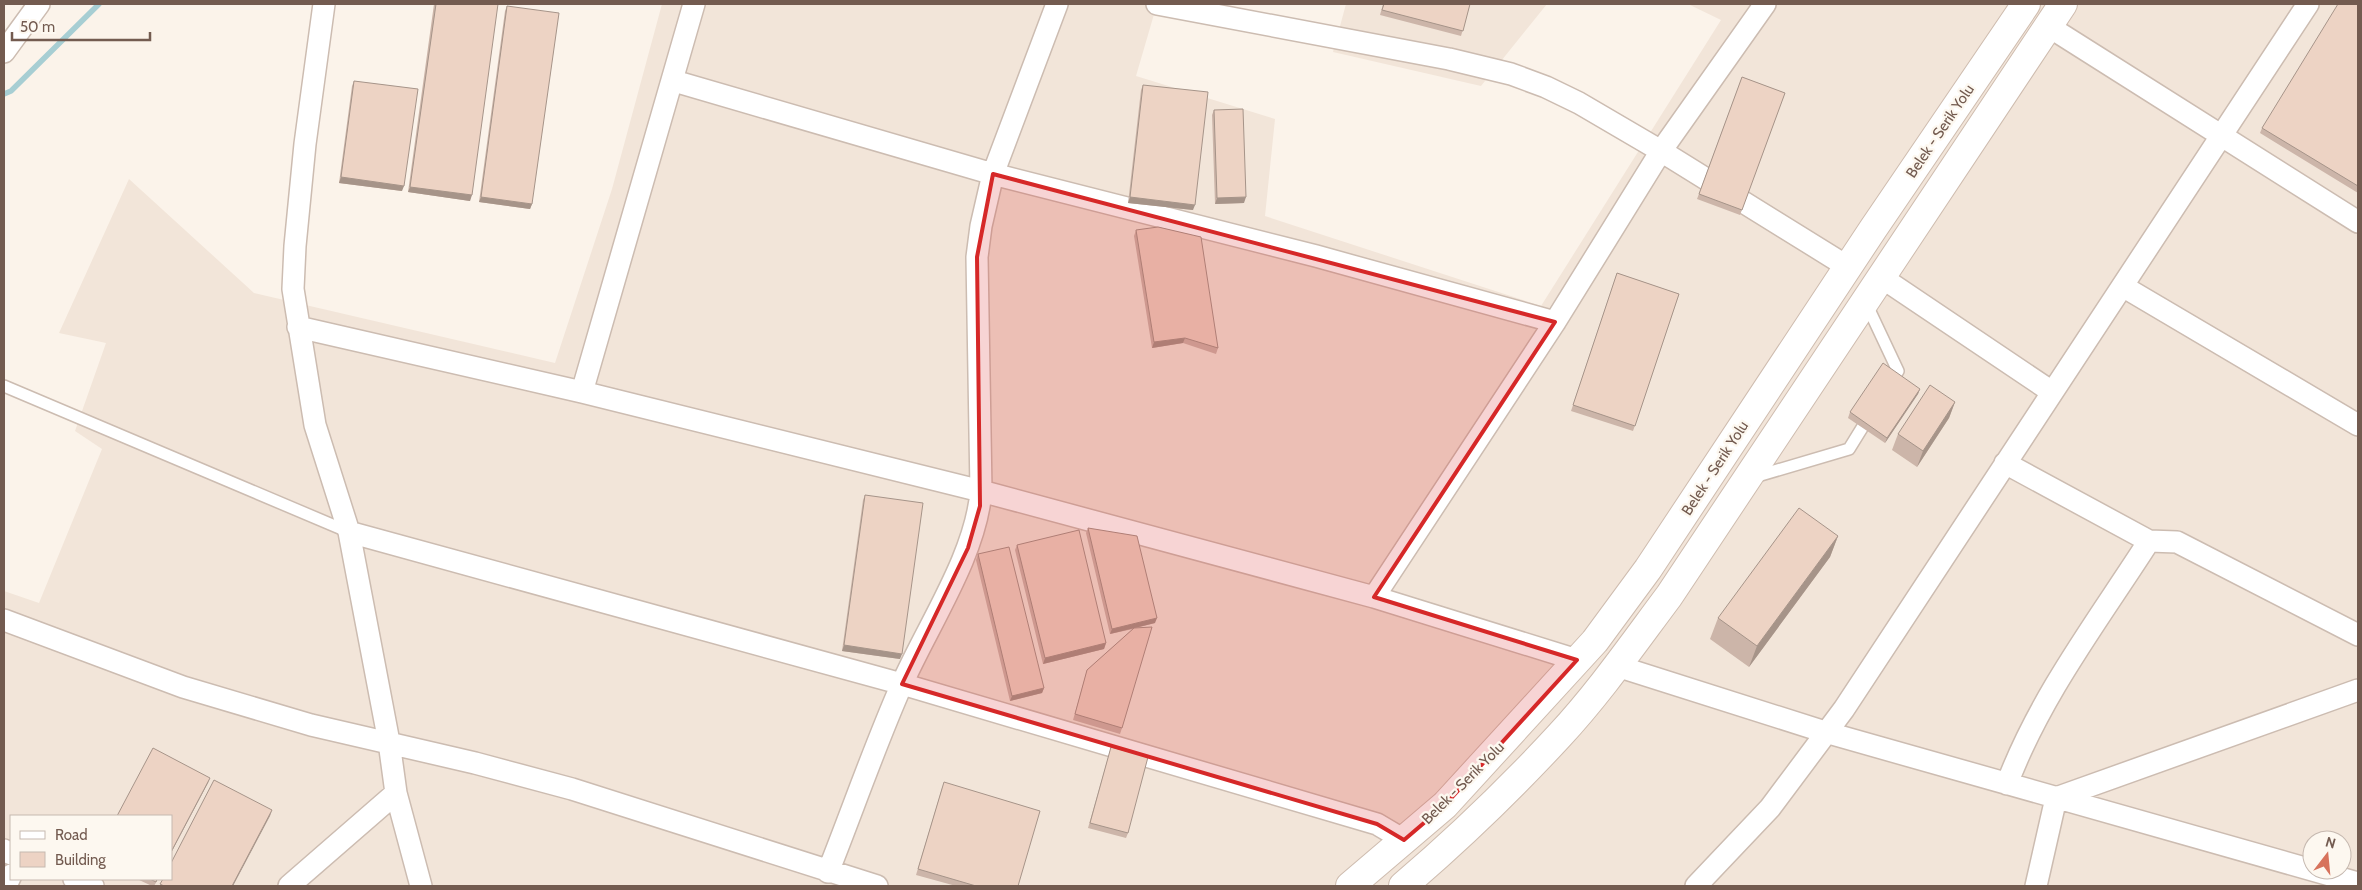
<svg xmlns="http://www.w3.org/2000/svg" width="2362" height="890" viewBox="0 0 2362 890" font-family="Cabin,sans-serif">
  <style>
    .residential { fill: #f2e5d9; fill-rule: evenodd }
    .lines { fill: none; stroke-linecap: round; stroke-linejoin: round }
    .stream { stroke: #a7ced3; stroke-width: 5.5 }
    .lane-casing { stroke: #ccbcb1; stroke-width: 14 }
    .street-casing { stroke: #ccbcb1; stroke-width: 24 }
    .secondary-casing { stroke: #cebcaf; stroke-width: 30 }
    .lane { stroke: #fff; stroke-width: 11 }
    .street { stroke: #fff; stroke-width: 21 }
    .secondary { stroke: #fff; stroke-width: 28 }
    .wall { fill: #ccb5a9 }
    .shaded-wall { fill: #a69489 }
    .building { fill: #edd3c4; stroke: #a69489 }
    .marked { fill: #d62828; fill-opacity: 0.2; stroke: #d62828; stroke-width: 4; stroke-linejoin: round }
    .labels { text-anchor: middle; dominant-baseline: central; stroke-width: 4.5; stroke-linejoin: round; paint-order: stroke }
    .street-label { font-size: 15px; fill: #735b50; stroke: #fdf8f0 }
  </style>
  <rect width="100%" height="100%" fill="#fbf3ea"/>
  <!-- residential -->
  <path class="residential" d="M662,4H1157L1136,76L1275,119L1265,216L1541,306L1721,20L1688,4H2358V886H4V591L39,603L102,449L75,431L106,343L59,333L129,179L254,293L555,363L612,189ZM11,816H171V879H11ZM2312,840H2342V870H2312Z
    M1346,4H1547L1481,86L1333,52Z"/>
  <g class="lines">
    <!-- stream -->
    <path class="stream" d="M4,94L11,91L99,4"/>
    <defs>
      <path id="lane" d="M1866,303L1898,371L1889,385
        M4,386L349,532
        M1754,477L1849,449L1870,415"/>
      <path id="street" d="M324,4L305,144L295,246L293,289L315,425L349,532L389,742L396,793L421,886
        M1157,4L1449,59L1511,74L1546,87L1579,103L1661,151L1848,267
        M2048,26L2358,222
        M4,52L39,4
        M674,81L993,174L1316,256L1555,322
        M1881,277L2052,392
        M2124,287L2358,425
        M298,327L582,392L981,491L1374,597L1577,660
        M582,392L694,4
        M2005,463L2149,541L2177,542L2358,635
        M349,532L902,684L1377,824L1404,840
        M1374,597L1555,322L1661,151L1765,4
        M4,620L183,687L311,725L475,763L572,789L877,886
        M1617,666L1825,732L2358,883
        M2007,784C2040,696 2099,619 2149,541
        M2056,798L2358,690
        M4,850L11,854
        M828,872C853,809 875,745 902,684C928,625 976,555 981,491L977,257L981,226L993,174L1057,4
        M74,879L93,886
        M6,886L11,875
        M289,886L396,793
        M1696,886L1770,808L1844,709L2308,4
        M2036,886L2056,798"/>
      <path id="secondary" d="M1350,886L1445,805L1595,641L1648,569L1873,229L2026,4
        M1403,886C1458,839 1510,789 1559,736C1599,693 1633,644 1669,596L2063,4"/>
    </defs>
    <!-- lane casing -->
    <use href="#lane" class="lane-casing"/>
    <!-- street casing -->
    <use href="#street" class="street-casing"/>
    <!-- secondary casing -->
    <use href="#secondary" class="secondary-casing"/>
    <!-- lane -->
    <use href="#lane" class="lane"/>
    <!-- street -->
    <use href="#street" class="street"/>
    <!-- secondary -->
    <use href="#secondary" class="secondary"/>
  </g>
  <!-- wall -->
  <path class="wall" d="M434,4H493L470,201L408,192Z
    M1383,4H1470L1461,36L1380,15Z
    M2358,4V193L2260,133L2262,128Z
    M507,6L532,204L530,209L479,202L505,11Z
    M1742,77L1785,93L1740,215L1697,199Z
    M354,81L402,191L339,183L352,86Z
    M1143,85L1193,210L1128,203L1141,90Z
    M1214,110L1244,203L1215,204L1212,115Z
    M1136,230L1218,348L1216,354L1183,343L1152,348L1134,236Z
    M1617,273L1679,294L1633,431L1571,411Z
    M1920,389L1918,394L1885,443L1848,418L1850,412Z
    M1955,402L1949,418L1917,467L1892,450L1898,434Z
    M865,495L900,659L842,651L863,500Z
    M1088,528L1155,623L1136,628L1122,728L1120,734L1073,720L1087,670L1133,629L1110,634L1086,533Z
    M1838,536L1830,557L1749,667L1710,639L1718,618Z
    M1017,545L1106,643L1104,649L1043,664L1015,550Z
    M978,554L1044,688L1042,693L1010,701L976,560Z
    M1111,747L1128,833L1126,838L1088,828Z
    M942,788L1018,886H956L916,875Z
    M137,879H158L154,886H152Z"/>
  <!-- shaded-wall -->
  <path class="shaded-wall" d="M341,177L404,186L402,191L339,183Z
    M410,187L472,195L470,201L408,192Z
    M481,197L532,204L530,209L479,202Z
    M1130,197L1195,205L1193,210L1128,203Z
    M1246,197L1244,203L1215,204L1217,198Z
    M1185,338L1183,343L1152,348L1154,342Z
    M1920,389L1918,394L1885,443L1887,438Z
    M1955,402L1949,418L1917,467L1923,451Z
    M1838,536L1830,557L1749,667L1757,646Z
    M1157,618L1155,623L1110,634L1112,629Z
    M1106,643L1104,649L1043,664L1045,658Z
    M844,645L902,654L900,659L842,651Z
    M1044,688L1042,693L1010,701L1012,696Z
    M210,778L208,783L171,853V852Z
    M272,810L270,816L233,886H232Z"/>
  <!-- building -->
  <path class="building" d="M436,4H498L472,195L410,187Z
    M1384,4H1470L1463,31L1382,10Z
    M2338,4H2358V186L2262,128Z
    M507,6L559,13L532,204L481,197Z
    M1742,77L1785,93L1742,210L1699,194Z
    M354,81L418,89L404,186L341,177Z
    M1143,85L1208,92L1195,205L1130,197Z
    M1243,109L1246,197L1217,198L1214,110Z
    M1158,227L1201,237L1218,348L1185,338L1154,342L1136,230Z
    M1617,273L1679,294L1635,426L1573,405Z
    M1883,363L1920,389L1887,438L1850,412Z
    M1930,385L1955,402L1923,451L1898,434Z
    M865,495L923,503L902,654L844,645Z
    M1799,508L1838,536L1757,646L1718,618Z
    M1088,528L1137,536L1157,618L1112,629Z
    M1079,530L1106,643L1045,658L1017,545Z
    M1009,547L1044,688L1012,696L978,554Z
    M1152,627L1122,728L1075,714L1087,670L1134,628Z
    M1111,747L1148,757L1128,833L1090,823Z
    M153,748L210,778L171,852V816H117Z
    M214,780L272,810L232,886H164L160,884L163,879H171V863Z
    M944,782L1040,811L1018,886H976L918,869Z
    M150,879H157L156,882Z"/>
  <!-- marked area -->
  <path class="marked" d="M993,174L1555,322L1374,597L1577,660L1445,805L1404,840L1377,824L902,684L968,548L980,506L977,257Z"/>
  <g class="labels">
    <!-- street labels -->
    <g class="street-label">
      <text transform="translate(1940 131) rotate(-56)">Belek - Serik Yolu</text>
      <text transform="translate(1715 468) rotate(-57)">Belek - Serik Yolu</text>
      <text transform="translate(1463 783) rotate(-45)">Belek - Serik Yolu</text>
    </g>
  </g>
  <!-- border -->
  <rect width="2362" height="890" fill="none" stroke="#735b50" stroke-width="10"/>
  <!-- legend -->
  <rect x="10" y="815" width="162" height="65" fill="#fdf8f0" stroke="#c6b9b0"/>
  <rect x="20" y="831" width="25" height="8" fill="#ffffff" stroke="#c6b9b0"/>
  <text x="55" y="840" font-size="15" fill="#735b50">Road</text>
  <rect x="20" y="852" width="25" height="15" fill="#edd3c4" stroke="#c6b9b0"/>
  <text x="55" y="865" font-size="15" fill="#735b50">Building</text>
  <!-- north arrow -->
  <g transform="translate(2327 855) rotate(16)"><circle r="24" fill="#fdf8f0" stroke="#c6b9b0"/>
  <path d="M0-4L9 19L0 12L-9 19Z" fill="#d7735c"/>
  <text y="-8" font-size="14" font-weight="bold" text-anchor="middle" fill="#735b50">N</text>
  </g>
  <!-- scale -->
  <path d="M12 32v8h138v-8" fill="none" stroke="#735b50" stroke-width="2.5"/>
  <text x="20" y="32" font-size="15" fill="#735b50" stroke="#fdf8f0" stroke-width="4" paint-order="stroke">50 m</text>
</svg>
